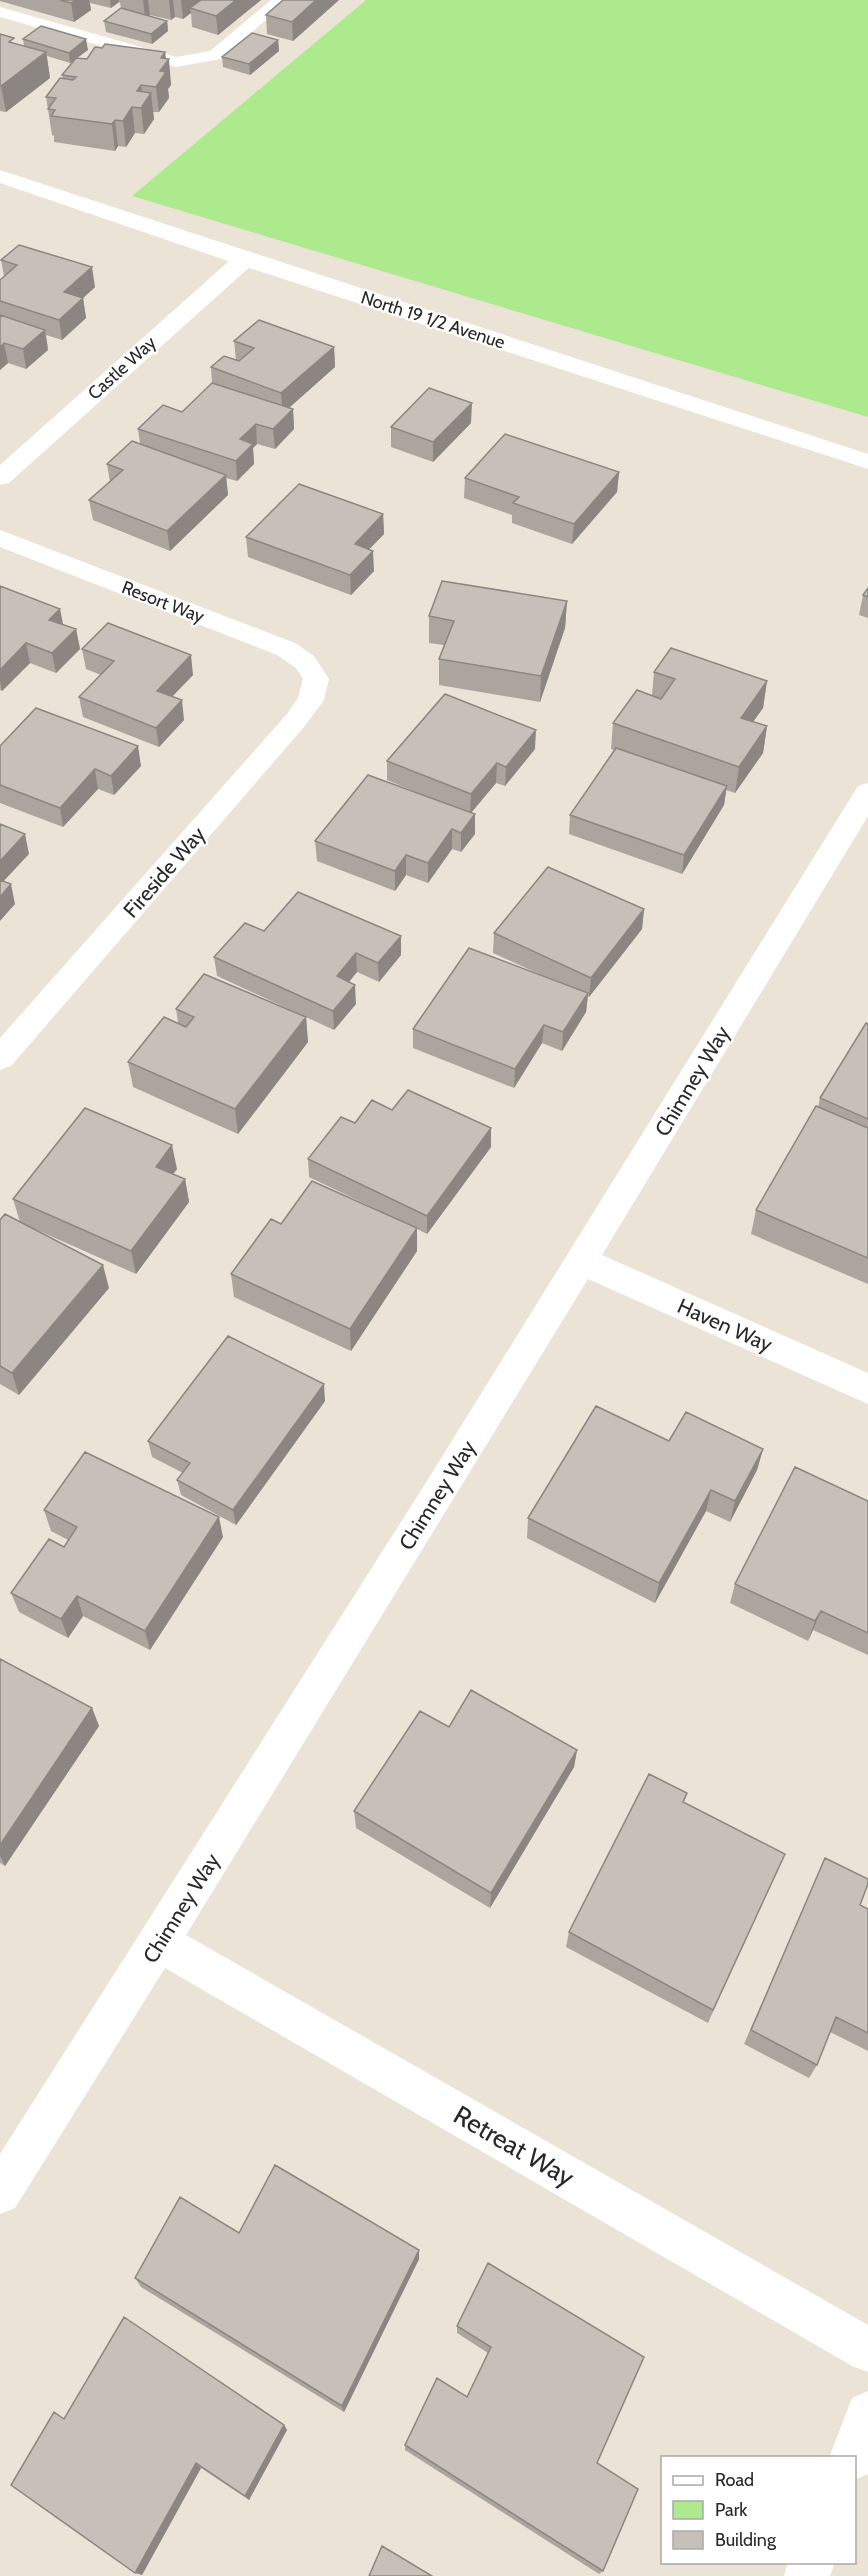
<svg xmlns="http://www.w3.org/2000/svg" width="868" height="2576" viewBox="0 0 868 2576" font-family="Cabin,sans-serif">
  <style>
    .green { fill: #adea8d }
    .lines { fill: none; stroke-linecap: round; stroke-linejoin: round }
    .lane { fill: #fff; fill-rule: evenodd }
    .street { fill: #fff; fill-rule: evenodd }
    .secondary { fill: #fff; fill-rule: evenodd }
    .wall { fill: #aba59e }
    .shaded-wall { fill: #8b8681 }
    .building { fill: #c7c0b8; stroke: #8b8681; stroke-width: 1.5 }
    .labels { text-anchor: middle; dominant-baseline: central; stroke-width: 4.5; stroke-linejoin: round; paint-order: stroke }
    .far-street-label { font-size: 18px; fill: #282828; stroke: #fff }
    .street-label { font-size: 21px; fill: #282828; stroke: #fff }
    .near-street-label { font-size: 26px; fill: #282828; stroke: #fff }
  </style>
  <rect width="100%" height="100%" fill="#ece3d7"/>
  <!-- green -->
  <path class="green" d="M366,0H868V417L132,196Z"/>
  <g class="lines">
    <!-- lane -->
    <path class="lane" d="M271,0H289L221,59L176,67L0,17V7L176,57L210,51Z"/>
    <!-- street -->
    <path class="street" d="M245,252L253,254L256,259L253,264L9,483L0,485V465L237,254Z
      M0,530L295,643L314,656L329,679L324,700L304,727L11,1066L0,1070V1038L286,715L298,698L303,679L296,668L277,655L0,547Z
      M868,783V816L602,1255L868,1373V1404L588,1279L186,1935L868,2325V2372L852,2366L165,1968L15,2208L0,2214V2154L425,1484L858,786Z
      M868,2391V2474L854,2480V2458H829L852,2398Z
      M788,2562H835L830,2576H784Z"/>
    <!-- secondary -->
    <path class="secondary" d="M0,170L868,454V469L237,264L0,183Z"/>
  </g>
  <!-- wall -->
  <path class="wall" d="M0,0H261L218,35L192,27L191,13L183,19L175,17L171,20L150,15L148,16L167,21L168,31L152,44L106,32L104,21L121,8L120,3L119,2L111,8L90,3L91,10L74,22L0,1Z
    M339,0L293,41L267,34L266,15Z
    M0,34L15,44L24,46L23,39L88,50L77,58L87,59L165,52L171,85L168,89L169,98L159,112H153L154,119L144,134L135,133L126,147L118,146L115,151L54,142V136L52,135L46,97L63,79L62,75L73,61L70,63L47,56L50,78L6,112L0,111Z
    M278,40L279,51L250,75L223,67L222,57Z
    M1,260L95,287L83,298L86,318L62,340L46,335L48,350L26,369L8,363L0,370V280L4,276Z
    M234,341L334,347L335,367L289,408L293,409L294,429L275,449L257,444L253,448L254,464L237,481L226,478L228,495L170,551L93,520L89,500L110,482L107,464L140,444L138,429L182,412L212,383L211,367L236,360Z
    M471,423L433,462L391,447V427Z
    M619,472L617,492L572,544L512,523V515L464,498L465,478Z
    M383,514L384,534L369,549L374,571L351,595L248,557L246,537Z
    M0,586L63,625L76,629L80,649L56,673L30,663L2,691L0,690Z
    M868,588V618L859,615L863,595Z
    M567,601L565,628L540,702L439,685V659L444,645L429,643V616Z
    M82,649L193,675L172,697L184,720L159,747L83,717L79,697L101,675L86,669Z
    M654,672L767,681L763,708L753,722L767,726L763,753L735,793L726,790L724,805L682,874L569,834L570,815L614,750L611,749L613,723L652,695Z
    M0,746L141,766L114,795L98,789L63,827L0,803Z
    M535,749L505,786L496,783L471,813L475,814V834L461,852L452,849L428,883L406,875L395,891L317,861L315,841L435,800L387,780V761Z
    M644,909L642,929L589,997L588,996L586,1012L562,1051L542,1043L514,1088L413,1048V1029L550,979L493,953L494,933Z
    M264,931L401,955L379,982L357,972L349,982L356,1004L334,1030L217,976L214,957Z
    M176,1009L306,1017L308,1042L238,1134L133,1087L128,1062L178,1023Z
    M868,1024V1284L751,1234L756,1210L818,1107L820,1098Z
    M392,1110L491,1128V1147L427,1234L417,1229V1251L351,1351L234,1297L231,1274L281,1224L380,1211L309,1177L308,1159L355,1123Z
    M177,1169L173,1174L185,1179L189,1202L136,1274L28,1226L109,1288L19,1395L0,1384V1220L20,1222L13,1199Z
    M325,1401L236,1525L181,1495L177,1480L183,1473L152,1457L148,1441Z
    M669,1441L763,1449L757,1470L730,1522L706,1511L655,1603L527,1538L528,1518Z
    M868,1501V1655L813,1630L808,1641L730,1603L735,1584Z
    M44,1510L223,1537L150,1650L83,1616L68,1638L19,1612L11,1593L64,1547L68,1540L51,1531Z
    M0,1659L92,1708L99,1726L5,1866L0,1863Z
    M449,1727L577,1750L574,1767L490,1908L356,1828L354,1811Z
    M687,1793L684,1802L785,1854L708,2023L566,1947L569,1932Z
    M825,1858L860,1905L868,1909V2051L830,2032L817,2065L809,2078L744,2044Z
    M239,2233L419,2250V2259L344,2412L141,2287L135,2278Z
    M457,2326L644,2357L597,2463L603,2571L599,2574L405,2450V2445L467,2397L488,2353L457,2333Z
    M64,2419L284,2425L287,2430L249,2500L201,2468L142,2575Z"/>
  <!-- shaded-wall -->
  <path class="shaded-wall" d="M76,0H89L91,10L74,22L71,3Z
    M110,0H119V2L111,8Z
    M143,0H148L150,15L145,18Z
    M169,0H173L175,17L171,20Z
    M181,0H208L190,8L191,13L183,19Z
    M236,0H261L218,35L216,16Z
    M316,0H339L293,41L292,22Z
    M167,21L168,31L152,44L151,34Z
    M86,39L88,50L70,63L69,53Z
    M278,40L279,51L250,75L249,64Z
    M46,52L50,78L6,112L1,86Z
    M165,52L166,63L169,59L171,85L168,89L169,98L159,112L156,87L161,58Z
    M141,85L144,104L151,93L154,119L144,134L141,108L137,91Z
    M132,107L135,133L126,147L123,121Z
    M115,120L118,146L115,151L112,124Z
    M92,267L95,287L83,298L86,318L62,340L59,320L64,292Z
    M45,330L48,350L26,369L23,349Z
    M4,343L8,363L0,370V347Z
    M334,347L335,367L283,413L281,393Z
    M472,403L471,423L433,462V442Z
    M293,409L294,429L275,449L273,429Z
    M256,424L257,444L253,448L254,464L237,481L236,461L240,439Z
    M619,472L617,492L572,544L574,524Z
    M226,475L228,495L170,551L167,531Z
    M383,514L384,534L355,564V544Z
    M373,551L374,571L351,595L350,575Z
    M567,601L565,628L540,702L541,676Z
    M60,609L64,629L49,620Z
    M76,629L80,649L56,673L52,653Z
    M26,643L30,663L2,691L0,681V670Z
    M191,655L193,675L159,710L157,691Z
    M767,681L763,708L737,744L741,718Z
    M182,700L184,720L159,747L156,728Z
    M767,726L763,753L735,793L739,767Z
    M536,730L535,749L505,786L506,767Z
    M138,746L141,766L114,795L111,776Z
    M497,763L496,783L470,814L471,794Z
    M95,769L98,789L63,827L60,808Z
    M727,786L724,805L682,874L684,855Z
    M475,814V834L461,852V833Z
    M452,829V849L428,883V863Z
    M25,834L29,854L0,885V861Z
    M406,855V875L395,891V871Z
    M11,884L15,904L0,921V897Z
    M644,909L642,929L589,997L591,978Z
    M401,936V955L379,982L378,963Z
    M356,953L357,972L338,995L337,976Z
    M355,985L356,1004L334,1030L333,1011Z
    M588,993L586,1012L562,1051L563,1032Z
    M306,1017L308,1042L238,1134L235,1109Z
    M544,1025L542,1043L514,1088L515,1069Z
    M491,1128V1147L427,1234V1216Z
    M172,1145L177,1169L161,1191L156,1167Z
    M185,1179L189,1202L136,1274L131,1251Z
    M417,1228V1251L351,1351L350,1329Z
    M103,1265L109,1288L19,1395L12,1373Z
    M324,1384L325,1401L236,1525L233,1510Z
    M763,1449L757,1470L730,1522L735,1501Z
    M711,1490L706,1511L655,1603L659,1583Z
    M219,1517L223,1537L150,1650L145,1631Z
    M77,1596L83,1616L68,1638L61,1619Z
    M821,1611L813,1630L808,1641L815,1621Z
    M92,1708L99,1726L5,1866L0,1856V1845Z
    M577,1750L574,1767L490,1908L491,1893Z
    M419,2250V2259L344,2412L342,2406Z
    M284,2425L287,2430L249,2500L245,2496Z
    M196,2463L201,2468L142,2575L135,2573Z"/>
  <!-- building -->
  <path class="building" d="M60,0H76L71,3Z
    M201,0H236L216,16L190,8Z
    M283,0H316L292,22L266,15Z
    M121,8L167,21L151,34L104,21Z
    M41,26L86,39L69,53L23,39Z
    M252,33L278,40L249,64L222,57Z
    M0,34L14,38L9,42L46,52L1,86H0Z
    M105,44L165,52L161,58L169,59L160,71L166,72L156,87L141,85L137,91L151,93L141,108L132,107L123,121L115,120L112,124L51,116L55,110L48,109L56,98L46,97L60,78L73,80L76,77L62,75L76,58L87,59L95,47L102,48Z
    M19,245L92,267L64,292L83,298L59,320L0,301V280L17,265L1,260Z
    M0,315L45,330L23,349L4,343L0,347Z
    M259,320L334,347L281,393L211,367L224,356L239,361L254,348L234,341Z
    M212,383L293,409L273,429L256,424L240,439L253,444L236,461L138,429L163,405L182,412Z
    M429,388L472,403L433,442L391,427Z
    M505,434L619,472L574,524L513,503L519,497L465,478Z
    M132,441L226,475L167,531L89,500L123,470L107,464Z
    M299,484L383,514L355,544L373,551L350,575L246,537Z
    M442,581L567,601L541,676L439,659L454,621L429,616Z
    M0,586L60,609L49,620L76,629L52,653L26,643L0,670Z
    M868,588V597L863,595Z
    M108,623L191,655L157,691L182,700L156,728L79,697L114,661L82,649Z
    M671,648L767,681L741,718L767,726L739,767L613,723L637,690L661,699L675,679L654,672Z
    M445,694L536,730L506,767L497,763L471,794L387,761Z
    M36,708L138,746L111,776L95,769L60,808L0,785V746Z
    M616,748L727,786L684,855L570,815Z
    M368,775L475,814L461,833L452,829L428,863L406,855L395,871L315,841Z
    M0,824L25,834L0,861Z
    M548,867L644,909L591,978L494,933Z
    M0,880L11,884L0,897Z
    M298,892L401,936L378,963L356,953L337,976L355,985L333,1011L214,957L245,923L264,931Z
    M469,948L588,993L563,1032L544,1025L515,1069L413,1029Z
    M204,974L306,1017L235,1109L128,1062L164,1017L186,1027L194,1017L176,1009Z
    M866,1023L868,1024V1119L820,1098Z
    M408,1090L491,1128L427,1216L308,1159L341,1117L355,1123L372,1100L392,1110Z
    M816,1106L868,1128V1258L756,1210Z
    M85,1108L172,1145L156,1167L185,1179L131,1251L13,1199Z
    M312,1181L417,1228L350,1329L231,1274L271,1219L281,1224Z
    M5,1214L103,1265L12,1373L0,1366V1220Z
    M228,1336L324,1384L233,1510L177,1480L190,1463L148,1441Z
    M596,1406L669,1441L686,1412L763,1449L735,1501L711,1490L659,1583L528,1518Z
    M85,1452L219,1517L145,1631L77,1596L61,1619L11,1593L49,1539L64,1547L77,1527L44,1510Z
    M795,1467L868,1501V1633L821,1611L815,1621L735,1584Z
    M0,1659L92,1708L0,1845Z
    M471,1690L577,1750L491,1893L354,1811L420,1711L449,1727Z
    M649,1774L687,1793L683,1802L785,1854L713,2010L569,1932Z
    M825,1858L868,1879V1884L860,1905L868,1909V2033L836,2017L817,2065L751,2030Z
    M275,2165L419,2250L342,2406L135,2278L180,2197L239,2233Z
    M488,2263L644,2357L597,2463L638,2489L603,2571L405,2445L437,2378L467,2397L491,2347L457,2326Z
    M124,2317L284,2425L245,2496L196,2463L135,2573L11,2485L54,2412L64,2419Z
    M382,2546L432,2576H369Z"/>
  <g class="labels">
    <!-- far-street labels -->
    <g class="far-street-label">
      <text transform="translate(433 320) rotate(18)">North 19 1/2 Avenue</text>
      <text transform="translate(122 368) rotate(-42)">Castle Way</text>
      <text transform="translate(163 602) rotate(21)">Resort Way</text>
    </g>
    <!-- street labels -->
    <g class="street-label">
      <text transform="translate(164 872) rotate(-49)">Fireside Way</text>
      <text transform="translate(692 1081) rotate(-59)">Chimney Way</text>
      <text transform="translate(725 1325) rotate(24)">Haven Way</text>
      <text transform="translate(437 1495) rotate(-58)">Chimney Way</text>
      <text transform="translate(181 1908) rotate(-58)">Chimney Way</text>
    </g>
    <!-- near-street labels -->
    <g class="near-street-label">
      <text transform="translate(514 2146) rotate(30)">Retreat Way</text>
    </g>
  </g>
  <!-- legend -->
  <rect x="661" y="2456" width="195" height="108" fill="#ffffff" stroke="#a9a9a9" stroke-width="1.5"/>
  <rect x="673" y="2476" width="30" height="9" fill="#ffffff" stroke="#a9a9a9" stroke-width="1.5"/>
  <text x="715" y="2486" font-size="18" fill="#282828">Road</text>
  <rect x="673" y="2501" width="30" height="18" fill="#adea8d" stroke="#a9a9a9" stroke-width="1.5"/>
  <text x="715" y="2516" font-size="18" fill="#282828">Park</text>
  <rect x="673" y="2531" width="30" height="18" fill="#c7c0b8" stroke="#a9a9a9" stroke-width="1.5"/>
  <text x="715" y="2546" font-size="18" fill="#282828">Building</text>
</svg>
